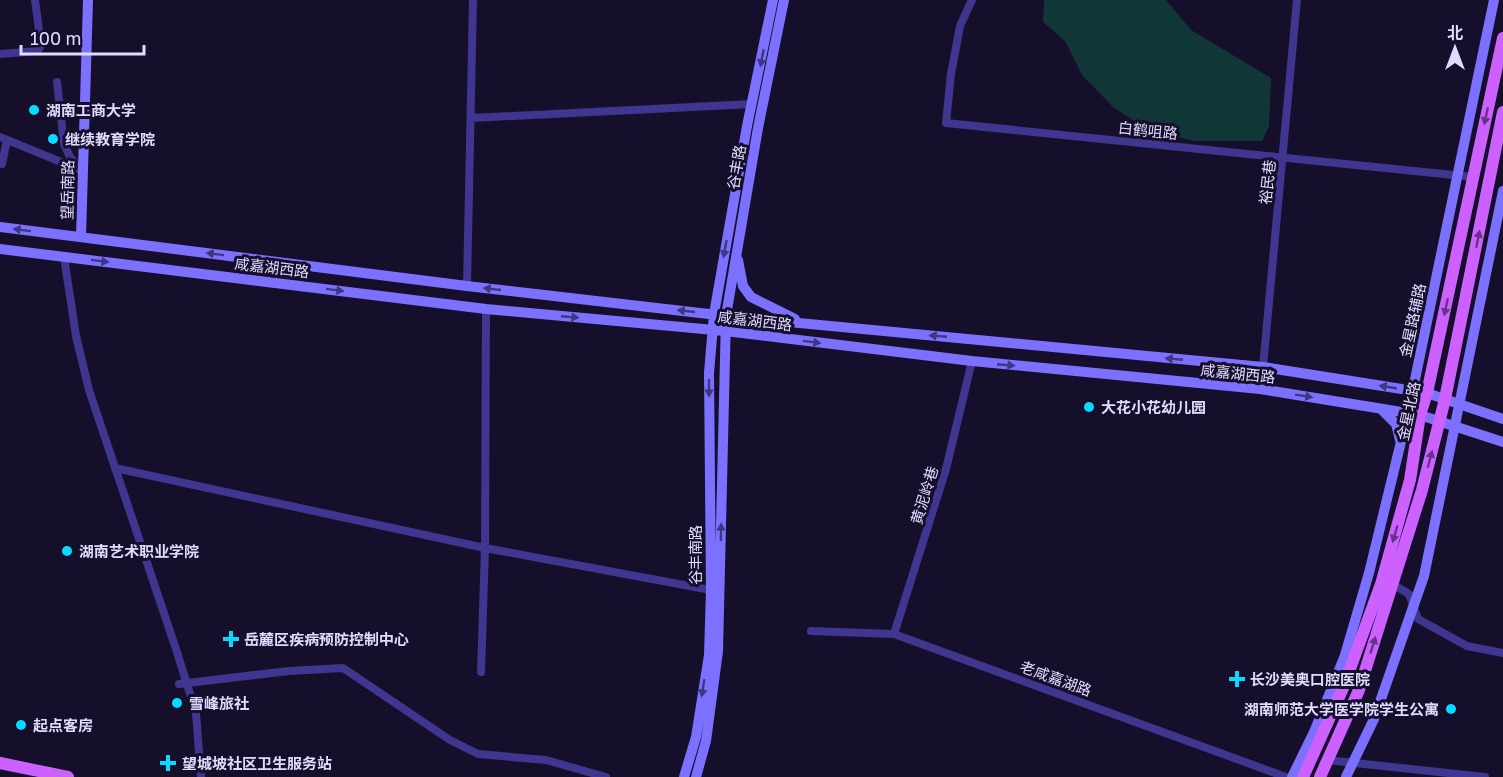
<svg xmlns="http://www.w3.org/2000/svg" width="1503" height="777" viewBox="0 0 1503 777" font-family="'Golos Text','Noto Sans SC',sans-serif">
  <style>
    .green { fill: #113637 }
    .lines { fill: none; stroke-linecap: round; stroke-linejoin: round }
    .street { stroke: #3e368f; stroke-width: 8 }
    .secondary { stroke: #7c71ff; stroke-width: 10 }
    .primary { stroke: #cc61ff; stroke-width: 12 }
    .oneway { fill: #3e3680 }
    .oneway2 { fill: #67348b }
    .poi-dot { fill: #06daff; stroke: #150f2c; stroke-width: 2 }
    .labels { text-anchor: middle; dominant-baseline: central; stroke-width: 6; stroke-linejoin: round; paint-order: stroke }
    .poi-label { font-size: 15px; font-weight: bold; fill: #e0daff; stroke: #150f2c; text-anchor: start }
    .street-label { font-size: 15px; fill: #e0daff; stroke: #150f2c }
  </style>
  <rect width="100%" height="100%" fill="#150f2c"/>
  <!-- green -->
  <path class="green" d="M1044,0H1166L1191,30L1271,78L1269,126L1262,141H1194L1149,130L1114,108L1082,75L1065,41L1043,22Z"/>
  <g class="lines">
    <!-- street -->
    <path class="street" d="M972,0L960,26L951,74L946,123L1473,177
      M0,54L38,51L41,45L35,0
      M57,82L64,144L70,157L82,170
      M471,118L752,104
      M0,137L78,169
      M2,164L7,140
      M64,257L76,336L89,390L176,649L196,713L201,777
      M467,286L473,0
      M1263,367L1297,0
      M115,468L485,548L711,590
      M1392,584L1409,594L1418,619L1467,646L1503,653
      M811,631L894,634L1286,777
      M894,634L946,469L972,361
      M481,672L485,548L486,309
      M179,684L289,671L343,668L450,740L478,754L546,760L606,777
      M1327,760L1485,777"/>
    <!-- secondary -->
    <path class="secondary" d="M0,227L467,286L726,316L1263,367L1427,393L1503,419
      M81,237L88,0
      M0,249L486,309L725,331L972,361L1260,389L1420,415L1503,442
      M738,260L743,286L751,297L795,319
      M1381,409L1396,424L1400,440
      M684,777L696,737L709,655L711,590L709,373L714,314L747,126L773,0
      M696,777L706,741L718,651L726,316L758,128L784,0
      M1292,777L1314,732L1345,655L1369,573L1408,413L1494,0
      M1346,777L1374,719L1424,576L1503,191"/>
    <!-- primary -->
    <path class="primary" d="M0,763L68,777
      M1303,777L1343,688L1381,584L1410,480L1420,415L1427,393L1503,38
      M1320,777L1359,690L1422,490L1445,399L1503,112"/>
  </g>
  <!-- one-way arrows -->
  <defs><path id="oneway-solid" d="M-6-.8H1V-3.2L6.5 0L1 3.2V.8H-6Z" transform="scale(1.5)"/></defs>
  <g class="oneway">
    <use href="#oneway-solid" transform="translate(762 58) rotate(101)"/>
    <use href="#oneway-solid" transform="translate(22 230) rotate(-173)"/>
    <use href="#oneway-solid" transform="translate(725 249) rotate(100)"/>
    <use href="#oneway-solid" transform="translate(215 254) rotate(-173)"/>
    <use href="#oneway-solid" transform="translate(100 261) rotate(7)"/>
    <use href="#oneway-solid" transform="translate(492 289) rotate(-174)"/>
    <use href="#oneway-solid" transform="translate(335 290) rotate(7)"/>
    <use href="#oneway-solid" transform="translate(686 311) rotate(-174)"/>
    <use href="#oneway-solid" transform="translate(570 317) rotate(5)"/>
    <use href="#oneway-solid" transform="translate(938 336) rotate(-175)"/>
    <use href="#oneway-solid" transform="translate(812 342) rotate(7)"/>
    <use href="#oneway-solid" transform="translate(1174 359) rotate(-175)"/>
    <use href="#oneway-solid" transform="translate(1006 365) rotate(5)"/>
    <use href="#oneway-solid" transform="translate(1388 387) rotate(-171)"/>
    <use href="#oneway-solid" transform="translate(709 388) rotate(90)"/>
    <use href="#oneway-solid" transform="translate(1304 396) rotate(9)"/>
    <use href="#oneway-solid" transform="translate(721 532) rotate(-89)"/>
    <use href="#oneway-solid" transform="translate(703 688) rotate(99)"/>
  </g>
  <g class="oneway2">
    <use href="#oneway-solid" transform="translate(1486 116) rotate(102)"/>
    <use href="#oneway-solid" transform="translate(1478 239) rotate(-79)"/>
    <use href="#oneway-solid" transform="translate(1446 307) rotate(102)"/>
    <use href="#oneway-solid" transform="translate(1430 459) rotate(-75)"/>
    <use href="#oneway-solid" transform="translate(1395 534) rotate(106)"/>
    <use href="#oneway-solid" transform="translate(1373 645) rotate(-73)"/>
  </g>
  <!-- markers -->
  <g class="poi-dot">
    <circle cx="34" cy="110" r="6"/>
    <circle cx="53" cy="139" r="6"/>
    <circle cx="1089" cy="407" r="6"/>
    <circle cx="67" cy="551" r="6"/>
    <path d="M228 630h6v6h6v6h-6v6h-6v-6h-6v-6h6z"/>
    <path d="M1234 670h6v6h6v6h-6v6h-6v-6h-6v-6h6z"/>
    <circle cx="177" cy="703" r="6"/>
    <circle cx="1451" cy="709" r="6"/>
    <circle cx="21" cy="725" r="6"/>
    <path d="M165 754h6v6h6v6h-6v6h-6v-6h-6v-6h6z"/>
  </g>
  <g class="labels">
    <!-- poi labels -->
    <g class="poi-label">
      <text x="46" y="110">湖南工商大学</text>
      <text x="65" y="139">继续教育学院</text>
      <text x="1101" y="407">大花小花幼儿园</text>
      <text x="79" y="551">湖南艺术职业学院</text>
      <text x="244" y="639">岳麓区疾病预防控制中心</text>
      <text x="1250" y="679">长沙美奥口腔医院</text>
      <text x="189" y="703">雪峰旅社</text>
      <text x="1439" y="709" text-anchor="end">湖南师范大学医学院学生公寓</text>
      <text x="33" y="725">起点客房</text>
      <text x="182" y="763">望城坡社区卫生服务站</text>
    </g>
    <!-- street labels -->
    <g class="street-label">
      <text transform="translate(1148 130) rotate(6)">白鹤咀路</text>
      <text transform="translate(736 167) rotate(-80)">谷丰路</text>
      <text transform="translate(1267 182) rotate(-84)">裕民巷</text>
      <text transform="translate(67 190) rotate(-89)">望岳南路</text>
      <text transform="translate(272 267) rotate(7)">咸嘉湖西路</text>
      <text transform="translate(755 320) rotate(7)">咸嘉湖西路</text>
      <text transform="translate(1412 320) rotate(-78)">金星路辅路</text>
      <text transform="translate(1238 373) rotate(6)">咸嘉湖西路</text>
      <text transform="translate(1408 411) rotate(-78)">金星北路</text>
      <text transform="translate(924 495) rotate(-73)">黄泥岭巷</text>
      <text transform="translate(695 555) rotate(-90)">谷丰南路</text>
      <text transform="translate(1056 678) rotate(20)">老咸嘉湖路</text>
    </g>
  </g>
  <!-- north arrow -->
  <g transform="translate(1455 48)" stroke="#150f2c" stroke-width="4.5" paint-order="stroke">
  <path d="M0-4.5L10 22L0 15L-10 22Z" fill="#e0daff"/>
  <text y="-9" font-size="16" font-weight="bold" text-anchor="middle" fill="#e0daff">北</text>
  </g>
  <!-- scale -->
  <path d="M21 45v9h123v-9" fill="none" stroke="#e0daff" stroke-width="3"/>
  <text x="30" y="45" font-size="18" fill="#e0daff" stroke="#150f2c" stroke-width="4.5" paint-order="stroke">100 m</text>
</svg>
